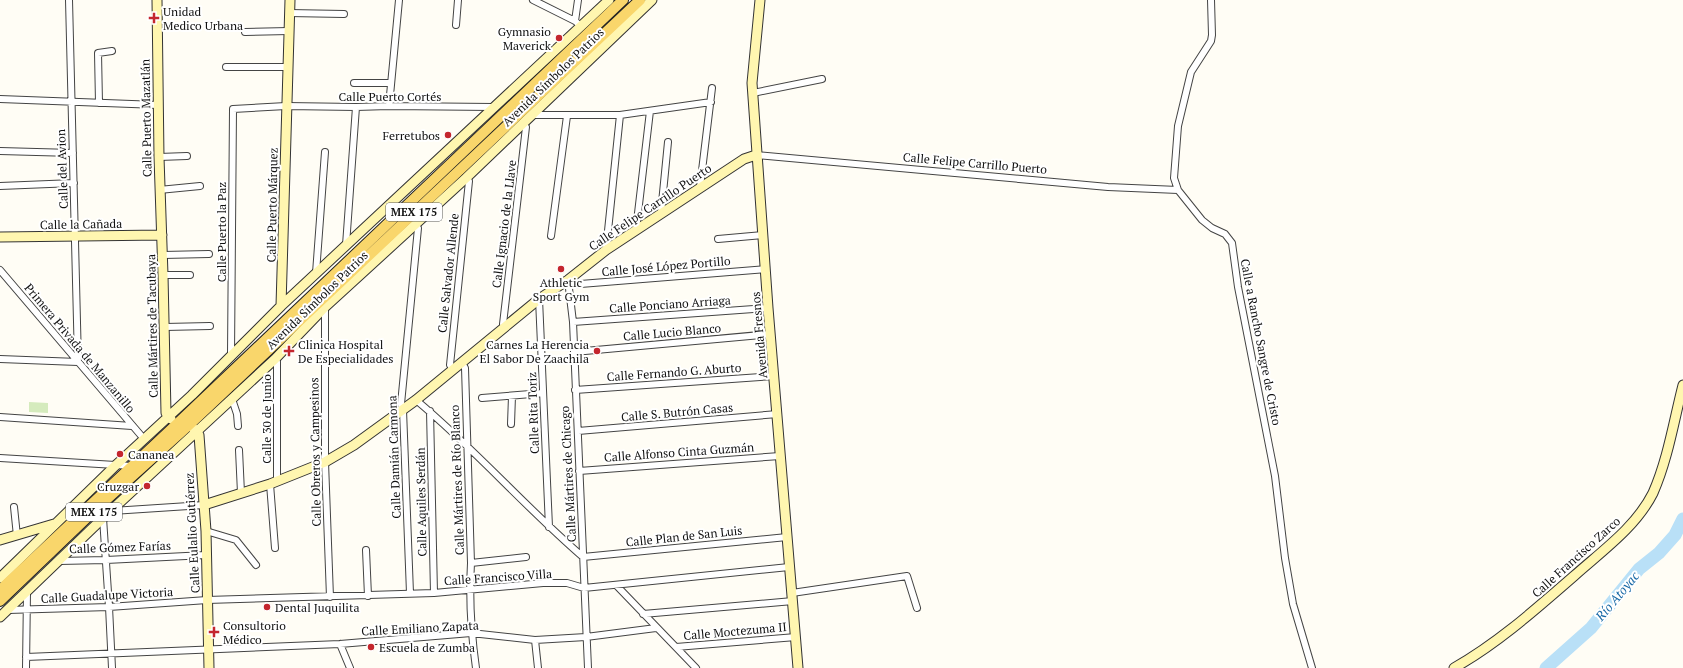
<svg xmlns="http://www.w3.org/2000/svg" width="1683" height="668" viewBox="0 0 1683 668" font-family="'PT Serif',serif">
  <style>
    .green { fill: #d5ebbd }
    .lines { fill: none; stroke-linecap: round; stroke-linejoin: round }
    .river { stroke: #b9e0f7; stroke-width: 13 }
    .street-casing { stroke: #444; stroke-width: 8 }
    .secondary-casing { stroke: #333; stroke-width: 11 }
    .primary-casing { stroke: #222; stroke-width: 12 }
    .street { stroke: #fff; stroke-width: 6 }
    .secondary { stroke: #fff6b0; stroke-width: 9 }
    .primary { stroke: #f9d66b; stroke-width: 10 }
    .poi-dot { fill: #c4262e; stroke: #fff; stroke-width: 1.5 }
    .labels { text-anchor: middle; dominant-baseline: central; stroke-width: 4; stroke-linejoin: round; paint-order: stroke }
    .shield { fill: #fff; stroke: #585858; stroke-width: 1 }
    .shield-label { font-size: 11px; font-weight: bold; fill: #111 }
    .poi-label { font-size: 12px; fill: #111; stroke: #fff; text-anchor: start }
    .street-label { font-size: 12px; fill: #111; stroke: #fff }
    .water-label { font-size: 13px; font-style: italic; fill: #1768a6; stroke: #fff }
  </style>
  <rect width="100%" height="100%" fill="#fffdf5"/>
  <!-- green -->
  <path class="green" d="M29,402L48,403V413L29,412Z"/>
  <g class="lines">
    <!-- river -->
    <path class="river" d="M1546,668L1591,628L1639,569L1659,553L1675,535L1683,519"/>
    <defs>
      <path id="street" d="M533,0L575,21L581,26
        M1211,0L1212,35L1211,41L1191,72L1178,126L1174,178L1178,190L1202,220L1212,228L1225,234L1232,243L1238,287L1275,476L1285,558L1293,604L1312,668
        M289,13L344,14
        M575,21L578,0
        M456,25L458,0
        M245,32L289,31
        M226,67H287
        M354,83H391
        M753,93L822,79
        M0,99L158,105
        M99,103L98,53L112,51
        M389,106L399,0
        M532,115H620L711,102
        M0,151L73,153
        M756,155L1108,187L1178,190
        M159,157L187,156
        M0,186L74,183
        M700,187L712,88
        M159,190L200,186
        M661,213L668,142
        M636,230L650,111
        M551,236L567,116
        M718,239L763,235
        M346,245L356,107
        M606,250L620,115
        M163,255L209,254
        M0,270L144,439
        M316,273L325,152
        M163,275H190
        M568,280L573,322L588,668
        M568,285L766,269
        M539,299L549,527
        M325,307V462L330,597
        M573,322L768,308
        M165,327L210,326
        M505,327L503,324L526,127L523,124
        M574,352L771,334
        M231,355L233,109L286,106L356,107L389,106L493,107
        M0,359L78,362L69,0
        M275,359L277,362V481
        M462,363L465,368L471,563C469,599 471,633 476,668
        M453,370L450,365L469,181L466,178
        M575,390L774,376
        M482,398L543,393
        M232,399L237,414L238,426
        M416,400C475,449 525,507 583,557L787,537
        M430,411L434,593
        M0,417L132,426
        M511,424L512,396
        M578,431L778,414
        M239,450L241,493
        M0,458L132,466
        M579,471L780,456
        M270,484L275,548
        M14,507L17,536
        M97,508L112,511L204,505
        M103,518L109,607L112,668
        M206,531L236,540L256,565
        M366,550L368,596
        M59,561L106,560L206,555
        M471,563L526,557
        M616,585L696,668
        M410,593L403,410L401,404L418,228L415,225
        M792,593L907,576L917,608
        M8,610L109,607L207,600L434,593L543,583H567L584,588L789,567
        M643,614L793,601
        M535,640L538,668
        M340,644L350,668
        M676,647L796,637
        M26,657L340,644L471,633L535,640L586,637L656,628
        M26,668L27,592"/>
      <path id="secondary" d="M157,0L159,157L163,275L166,413L171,419
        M760,0L752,83L768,308L798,668
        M0,237L162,235
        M281,306L290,0
        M193,428L199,435L206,531L209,668
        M204,505L270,484L325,462L354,445L416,400L539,299L568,280L606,250L744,159L756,155
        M0,540L54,524
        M0,578L116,465L192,395L281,306L609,0
        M0,617L103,518L275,359L325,307L466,178L652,0
        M1454,668C1498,643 1536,609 1574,576C1602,551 1636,527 1653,493C1668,459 1674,420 1683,385"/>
      <path id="primary" d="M0,590L177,424L623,0
        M0,601L97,508L189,425L640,0"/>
    </defs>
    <!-- street casing -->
    <use href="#street" class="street-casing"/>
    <!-- secondary casing -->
    <use href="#secondary" class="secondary-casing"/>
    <!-- primary casing -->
    <use href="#primary" class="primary-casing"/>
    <!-- street -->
    <use href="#street" class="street"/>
    <!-- secondary -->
    <use href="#secondary" class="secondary"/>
    <!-- primary -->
    <use href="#primary" class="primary"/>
  </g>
  <!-- markers -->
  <g class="poi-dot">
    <path d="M152 12h4v4h4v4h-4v4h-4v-4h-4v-4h4z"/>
    <circle cx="559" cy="38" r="4"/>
    <circle cx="448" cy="135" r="4"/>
    <circle cx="561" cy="269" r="4"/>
    <path d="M287 345h4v4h4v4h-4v4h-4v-4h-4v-4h4z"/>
    <circle cx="597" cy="351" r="4"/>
    <circle cx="120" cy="454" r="4"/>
    <circle cx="147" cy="486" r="4"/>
    <circle cx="267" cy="607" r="4"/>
    <path d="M212 626h4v4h4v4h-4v4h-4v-4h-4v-4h4z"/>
    <circle cx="371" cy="647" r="4"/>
  </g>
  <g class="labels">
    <!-- shield labels -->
    <g class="shield">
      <rect x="386" y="203" width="56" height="18" rx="3"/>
      <rect x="66" y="503" width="56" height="18" rx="3"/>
    </g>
    <g class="shield-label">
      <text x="414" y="212">MEX 175</text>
      <text x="94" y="512">MEX 175</text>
    </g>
    <!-- poi labels -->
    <g class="poi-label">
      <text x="163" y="11">Unidad<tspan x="163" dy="14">Medico Urbana</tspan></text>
      <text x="551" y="31" text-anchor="end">Gymnasio<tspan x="551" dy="14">Maverick</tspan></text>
      <text x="440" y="135" text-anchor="end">Ferretubos</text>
      <text x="561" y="282" text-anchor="middle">Athletic<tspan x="561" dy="14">Sport Gym</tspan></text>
      <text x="298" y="344">Clinica Hospital<tspan x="298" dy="14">De Especialidades</tspan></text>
      <text x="589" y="344" text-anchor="end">Carnes La Herencia<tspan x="589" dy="14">El Sabor De Zaachila</tspan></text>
      <text x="128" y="454">Cananea</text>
      <text x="139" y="486" text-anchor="end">Cruzgar</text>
      <text x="275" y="607">Dental Juquilita</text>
      <text x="223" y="625">Consultorio<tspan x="223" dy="14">Médico</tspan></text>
      <text x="379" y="647">Escuela de Zumba</text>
    </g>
    <!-- street labels -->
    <g class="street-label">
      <text transform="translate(553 77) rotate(-44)">Avenida Símbolos Patrios</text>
      <text x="390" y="96">Calle Puerto Cortés</text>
      <text transform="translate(146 118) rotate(-91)">Calle Puerto Mazatlán</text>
      <text transform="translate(975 163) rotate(5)">Calle Felipe Carrillo Puerto</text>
      <text transform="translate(62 169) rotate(-92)">Calle del Avion</text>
      <text transform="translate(272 205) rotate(-89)">Calle Puerto Márquez</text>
      <text transform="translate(650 207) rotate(-34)">Calle Felipe Carrillo Puerto</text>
      <text transform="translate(81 224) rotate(-1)">Calle la Cañada</text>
      <text transform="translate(504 224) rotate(-83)">Calle Ignacio de la Llave</text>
      <text transform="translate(221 232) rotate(-90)">Calle Puerto la Paz</text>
      <text transform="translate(666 266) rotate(-5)">Calle José López Portillo</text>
      <text transform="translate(448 273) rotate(-84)">Calle Salvador Allende</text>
      <text transform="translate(317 300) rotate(-44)">Avenida Símbolos Patrios</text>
      <text transform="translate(670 304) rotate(-4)">Calle Ponciano Arriaga</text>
      <text transform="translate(152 326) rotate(-91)">Calle Mártires de Tacubaya</text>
      <text transform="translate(672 332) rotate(-5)">Calle Lucio Blanco</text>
      <text transform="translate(759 335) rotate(-95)">Avenida Fresnos</text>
      <text transform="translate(1261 342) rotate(79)">Calle a Rancho Sangre de Cristo</text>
      <text transform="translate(80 348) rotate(50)">Primera Privada de Manzanillo</text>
      <text transform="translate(674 372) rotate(-4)">Calle Fernando G. Aburto</text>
      <text transform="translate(677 412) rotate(-5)">Calle S. Butrón Casas</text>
      <text transform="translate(533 413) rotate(-92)">Calle Rita Toriz</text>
      <text transform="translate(266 419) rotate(-90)">Calle 30 de Junio</text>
      <text transform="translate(315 452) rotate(-91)">Calle Obreros y Campesinos</text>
      <text transform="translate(679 452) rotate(-4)">Calle Alfonso Cinta Guzmán</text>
      <text transform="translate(394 457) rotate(-92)">Calle Damián Carmona</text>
      <text transform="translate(568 474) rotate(-93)">Calle Mártires de Chicago</text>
      <text transform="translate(457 480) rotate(-92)">Calle Mártires de Río Blanco</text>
      <text transform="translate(421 502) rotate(-91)">Calle Aquiles Serdán</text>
      <text transform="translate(192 533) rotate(-93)">Calle Eulalio Gutiérrez</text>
      <text transform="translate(684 536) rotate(-6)">Calle Plan de San Luis</text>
      <text transform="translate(120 547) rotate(-2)">Calle Gómez Farías</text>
      <text transform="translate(1576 557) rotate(-42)">Calle Francisco Zarco</text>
      <text transform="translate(498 577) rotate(-4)">Calle Francisco Villa</text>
      <text transform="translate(107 595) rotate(-3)">Calle Guadalupe Victoria</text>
      <text transform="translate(420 628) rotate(-3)">Calle Emiliano Zapata</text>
      <text transform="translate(735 631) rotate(-5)">Calle Moctezuma II</text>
    </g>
    <!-- water labels -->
    <g class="water-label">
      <text transform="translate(1617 596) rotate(-50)">Río Atoyac</text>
    </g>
  </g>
</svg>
